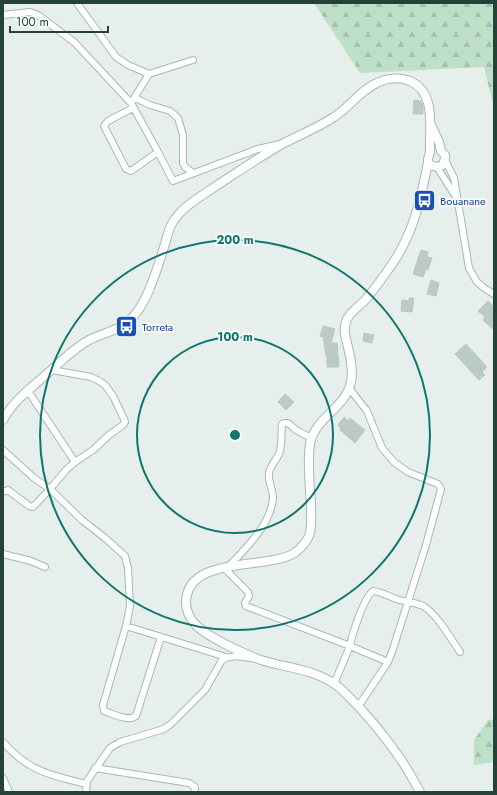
<svg xmlns="http://www.w3.org/2000/svg" width="497" height="795" viewBox="0 0 497 795" font-family="Jost,sans-serif">
  <style>
    .forest { fill: url(#forest-firs) }
    .building { fill: #bbcac4; stroke: #b8c9c2 }
    .lines { fill: none; stroke-linecap: round; stroke-linejoin: round }
    .street-casing { stroke: #a8b8b2; stroke-width: 8 }
    .secondary-casing { stroke: #a4bbb3; stroke-width: 10 }
    .street { stroke: #fff; stroke-width: 6 }
    .secondary { stroke: #fff; stroke-width: 8 }
    .ring { fill: none; stroke: #0f766e; stroke-width: 2 }
    .labels { text-anchor: middle; dominant-baseline: central; stroke-width: 4; stroke-linejoin: round; paint-order: stroke }
    .transit-label { font-size: 11px; fill: #164399; stroke: #f7fbf9; text-anchor: start }
    .centre { fill: #0f766e; stroke: #f7fbf9; stroke-width: 2 }
    .ring-label { font-size: 12px; text-anchor: middle; font-weight: bold; fill: #0f766e; stroke: #f7fbf9; stroke-width: 4; stroke-linejoin: round; paint-order: stroke }
  </style>
  <defs>
    <pattern id="forest-firs" width="22" height="20" patternUnits="userSpaceOnUse"><rect width="22" height="20" fill="#bfe0c8"/><path d="M5 1l3.5 6h-7zM16 11l3.5 6h-7z" fill="#a4c1ad"/></pattern>
  </defs>
  <rect width="100%" height="100%" fill="#e6efeb"/>
  <!-- forest -->
  <path class="forest" d="M314,3H494V108L484,67L360,73Z
    M494,719V763L492,762L474,765V740L488,720Z"/>
  <!-- building -->
  <path class="building" d="M414,100L421,101L423,106V114H413Z
    M421,250L428,252L427,257L432,258L428,270L426,269L423,277L413,274Z
    M431,280L439,283L436,296L427,294Z
    M409,298H414L412,312L401,311L402,300L409,301Z
    M488,301L494,307V330L483,320L485,317L478,311Z
    M323,326L335,329L331,343H337L339,367H327V355H326L323,337L320,336Z
    M364,333L374,335L372,343L363,341Z
    M466,344L487,367L482,372L485,375L479,380L455,354Z
    M285,394L294,402L286,410L278,402Z
    M344,417L348,421L350,418L365,430L355,443L340,430L341,428L338,425Z"/>
  <g class="lines">
    <defs>
      <path id="street" d="M77,3L116,57L128,65L149,74
        M3,15L30,12L38,15L74,42L131,103
        M193,60L149,74L131,103L158,152L173,181L258,149L280,144
        M135,98L150,105L170,111L178,118L183,135V163L185,167L193,173
        M133,108L108,121L104,126L126,169L131,171L158,152
        M445,160L454,178L469,268L477,282L484,288L494,294
        M437,167L456,197
        M52,370L91,377L99,381L105,385L113,396L124,419L125,422L123,425L109,435L93,450L75,462
        M349,388L367,411L382,448L394,462L408,472L438,484L441,489L426,545L392,652L388,662L358,707
        M3,450L34,478L50,489L66,470L75,462L28,391
        M3,492L8,490L29,506L33,507L50,489L82,520L105,538L125,556L128,568L130,606L126,626
        M3,554L31,561L45,567
        M228,567C245,549 271,525 273,498C273,490 268,482 269,473C270,465 278,459 280,451C282,442 281,433 282,424L284,423H288L296,430L311,438
        M224,568L248,592L249,596L245,603L246,606L350,646C352,635 364,597 373,591C382,592 388,596 396,599C405,602 415,602 423,606C437,614 451,639 460,652
        M161,637L136,716C128,722 113,714 104,711L103,705L126,626L226,657
        M334,684L350,646L388,662
        M3,742C28,771 50,775 86,784
        M95,768L189,783L195,787V792
        M3,778L9,792
        M86,792L87,781L110,748L120,742L164,729L171,724L205,690L222,660C231,654 241,657 251,658"/>
      <path id="secondary" d="M428,162L430,165L437,167L443,165L445,158V155L441,151L439,142L431,125
        M3,420C13,400 33,387 49,372C62,361 74,348 89,340C102,333 118,331 129,321C148,304 157,268 165,244C168,234 170,223 178,215C188,203 203,195 216,186C239,171 262,155 286,142C302,134 319,127 334,117C350,107 361,89 379,82C388,78 400,77 410,81C437,93 429,128 430,152L428,159V162C420,203 413,236 388,270C381,280 374,290 366,299C360,306 351,311 347,319C345,324 344,329 345,334C348,349 354,366 351,382C346,408 314,418 310,444C307,464 310,485 311,505C311,514 312,524 310,533C308,540 302,547 296,552C269,571 186,554 186,603C186,610 190,619 195,624C207,637 244,654 261,660C286,668 314,669 336,685C344,691 351,699 358,706C372,721 385,737 397,754C406,766 413,779 420,792"/>
    </defs>
    <!-- street casing -->
    <use href="#street" class="street-casing"/>
    <!-- secondary casing -->
    <use href="#secondary" class="secondary-casing"/>
    <!-- street -->
    <use href="#street" class="street"/>
    <!-- secondary -->
    <use href="#secondary" class="secondary"/>
  </g>
  <!-- distance rings -->
  <g class="ring">
    <circle cx="235" cy="435" r="98"/>
    <circle cx="235" cy="435" r="195"/>
  </g>
  <!-- icons -->
  <defs>
    <symbol id="bus-square" viewBox="-11 -11 22 22"><rect x="-9" y="-9" width="18" height="18" rx="4" fill="#1a4fb4" stroke="#f7fbf9"/><path d="M-5-6H5V4H4V6H2V4H-2V6H-4V4H-5ZM-3.5-4V0h7V-4ZM-3.5 1.2v1.5H-2V1.2ZM2 1.2v1.5H3.5V1.2Z" fill="#fff"/></symbol>
  </defs>
  <g fill-rule="evenodd">
    <use href="#bus-square" x="412" y="188" width="25" height="25"/>
    <use href="#bus-square" x="114" y="314" width="25" height="25"/>
  </g>
  <g class="labels">
    <!-- transit labels -->
    <g class="transit-label">
      <text x="440" y="201">Bouanane</text>
      <text x="142" y="327">Torreta</text>
    </g>
  </g>
  <circle cx="235" cy="435" r="6" class="centre"/>
  <g class="ring-label">
    <text x="235" y="244">200 m</text>
    <text x="235" y="341">100 m</text>
  </g>
  <!-- border -->
  <rect width="497" height="795" fill="none" stroke="#24423a" stroke-width="8"/>
  <!-- scale -->
  <path d="M10 26v6h98v-6" fill="none" stroke="#24423a" stroke-width="2"/>
  <text x="16" y="26" font-size="12" fill="#24423a" stroke="#f7fbf9" stroke-width="3" paint-order="stroke">100 m</text>
</svg>
